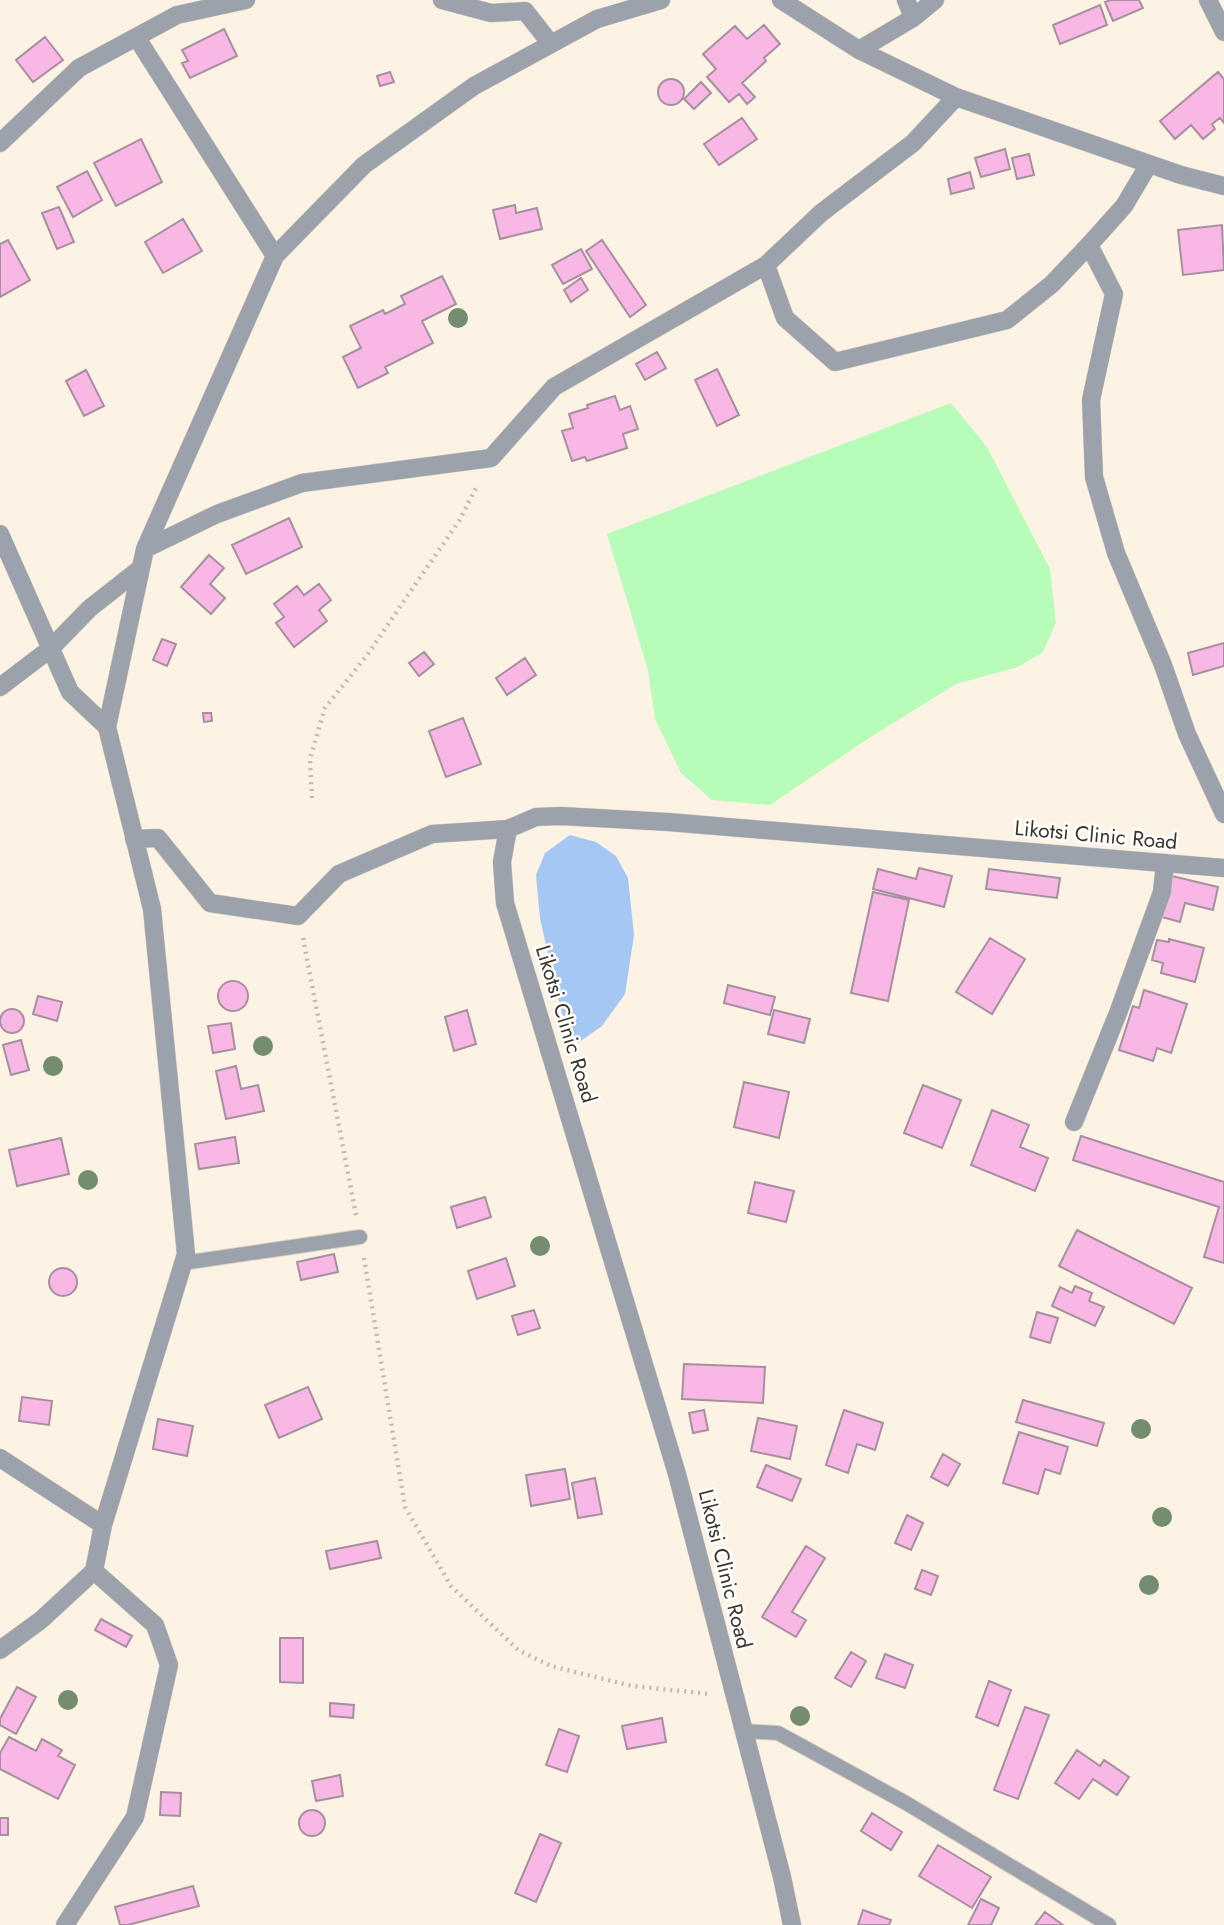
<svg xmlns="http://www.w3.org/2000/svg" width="1224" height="1925" viewBox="0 0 1224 1925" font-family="Jost,sans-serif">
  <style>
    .green { fill: #b7fcb9 }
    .water { fill: #a4c8f3 }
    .building { fill: #f8b7e5; stroke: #a6909f; stroke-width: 2 }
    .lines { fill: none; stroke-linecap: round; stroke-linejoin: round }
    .service-casing { stroke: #dad1c4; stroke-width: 16 }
    .minor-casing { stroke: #dad1c4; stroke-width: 19 }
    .tertiary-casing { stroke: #dad1c4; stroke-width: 19 }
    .path { stroke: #c2baad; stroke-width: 4.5; stroke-dasharray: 2 5; stroke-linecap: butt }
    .service { stroke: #9ca2ac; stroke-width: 14 }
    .minor { stroke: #9ca2ac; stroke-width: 18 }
    .tertiary { stroke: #9ca2ac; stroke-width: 18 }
    .tree { fill: #748d6e }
    .labels { text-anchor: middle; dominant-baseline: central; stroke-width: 5; stroke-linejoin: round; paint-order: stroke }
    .street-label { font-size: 21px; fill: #3b362c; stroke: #fff }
  </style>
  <rect width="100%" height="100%" fill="#fdf3e5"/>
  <!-- green -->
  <path class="green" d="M951,403L987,447L1050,569L1056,623L1043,652L1018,667L956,684L869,738L770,805L712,800L681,773L655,719L648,670L607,534Z"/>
  <!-- water -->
  <path class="water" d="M570,835L596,842L616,856L628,878L634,935L625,994L602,1026L578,1043L562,1014L540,919L536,875L545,853Z"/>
  <!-- building -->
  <path class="building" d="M1110,0H1139L1143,8L1113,21L1105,2Z
    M1100,5L1107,25L1060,44L1053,25Z
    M764,25L780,44L764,58L766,61L742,83L755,97L747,104L739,94L729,102L707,77L716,69L703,54L735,26L747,39Z
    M224,29L237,56L190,78L182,63L188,61L182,50Z
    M45,37L63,60L33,82L16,60Z
    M390,72L394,82L380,86L377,76Z
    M1218,72L1224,79V123L1220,118L1212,124L1215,129L1203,139L1191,125L1175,139L1160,121Z
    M658 92a13 13 0 1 1 26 0a13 13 0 1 1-26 0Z
    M701,82L711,93L694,109L684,99Z
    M742,118L757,139L719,165L704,144Z
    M141,139L162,182L116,206L94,163Z
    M1005,149L1010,169L981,177L975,158Z
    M1029,154L1034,175L1017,179L1012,158Z
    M87,171L102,200L73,217L57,187Z
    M970,172L974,188L951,194L948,179Z
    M515,205L516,213L537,208L542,229L500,239L493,210Z
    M59,207L74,242L57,249L42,213Z
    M183,219L202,251L163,273L145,242Z
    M1222,225L1224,270L1183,275L1178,230Z
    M8,240L30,280L0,297V244Z
    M602,240L646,305L630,317L586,251Z
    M581,249L592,269L563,284L552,265Z
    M442,276L456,304L422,321L433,343L385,367L388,373L358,388L343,357L361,348L350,326L383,310L385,314L405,304L401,296Z
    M581,278L588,290L571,302L564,290Z
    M657,352L666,368L645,380L636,364Z
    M717,369L739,415L717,426L695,380Z
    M86,370L104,406L84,416L66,381Z
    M615,396L620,410L630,406L638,429L623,434L627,448L587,461L585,457L572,461L562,431L573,428L569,414L588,408L587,405Z
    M289,518L302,547L246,574L232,545Z
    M209,555L224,568L210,584L225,598L211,614L181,587Z
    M319,584L331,600L319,610L327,621L294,647L276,623L284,617L274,604L297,586L304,595Z
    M162,639L176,644L167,666L153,660Z
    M1224,643V666L1193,675L1188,653Z
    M424,652L434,664L419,676L409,663Z
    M525,658L536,675L507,695L496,678Z
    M203,713H211L212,721L204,722Z
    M463,718L481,764L446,777L429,731Z
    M919,868L952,876L944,907L873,889L878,869L916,879Z
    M989,869L1060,878L1057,898L986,889Z
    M1172,876L1218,887L1213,910L1185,903L1180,922L1162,917Z
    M873,892L909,900L888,1001L851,993Z
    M990,938L1025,959L992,1014L956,992Z
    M1169,939L1204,948L1195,982L1161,973L1163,963L1152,960L1157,940L1169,942Z
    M218 996a15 15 0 1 1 30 0a15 15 0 1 1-30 0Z
    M728,985L775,997L770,1015L724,1003Z
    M1144,990L1187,1004L1171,1053L1157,1048L1153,1061L1119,1050L1133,1006L1139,1008Z
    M38,996L62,1002L57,1021L33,1014Z
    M0 1021a12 12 0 1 1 24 0a12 12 0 1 1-24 0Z
    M467,1010L476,1044L454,1051L445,1017Z
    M774,1010L810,1019L804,1043L768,1034Z
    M231,1023L235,1049L213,1053L208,1026Z
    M21,1040L29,1070L11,1075L3,1045Z
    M236,1066L241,1089L258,1085L264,1111L226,1119L216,1071Z
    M744,1082L789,1092L779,1138L734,1127Z
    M923,1085L961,1100L942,1148L904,1133Z
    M992,1110L1029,1125L1020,1147L1048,1158L1035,1191L971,1165Z
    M1081,1136L1224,1182V1263L1204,1257L1219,1207L1073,1160Z
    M235,1137L239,1163L199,1169L195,1144Z
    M61,1138L69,1174L17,1186L9,1150Z
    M755,1182L794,1191L786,1222L748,1213Z
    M485,1197L491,1217L457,1228L451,1207Z
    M1077,1230L1192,1288L1174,1324L1059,1266Z
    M334,1254L338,1272L301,1280L297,1262Z
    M506,1258L515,1286L477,1299L468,1271Z
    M49 1282a14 14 0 1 1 28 0a14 14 0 1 1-28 0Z
    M1075,1286L1092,1293L1089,1301L1104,1307L1095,1326L1052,1306L1060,1287L1072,1293Z
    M534,1310L540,1328L518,1335L512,1316Z
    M1037,1312L1058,1318L1050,1343L1030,1337Z
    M684,1364L765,1367L763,1403L682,1399Z
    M308,1387L322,1419L279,1438L265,1405Z
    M22,1397L52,1401L49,1425L19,1421Z
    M1023,1400L1104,1423L1097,1446L1016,1422Z
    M704,1410L708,1430L693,1433L689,1413Z
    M844,1410L883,1423L875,1450L857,1444L848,1473L826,1465Z
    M758,1418L797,1426L790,1459L751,1451Z
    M158,1419L193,1426L187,1456L153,1449Z
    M1019,1432L1068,1447L1060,1474L1045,1469L1038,1494L1003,1483Z
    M943,1454L960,1464L948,1486L931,1477Z
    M766,1465L801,1479L792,1501L757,1487Z
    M565,1469L570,1499L531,1506L526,1475Z
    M595,1478L602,1514L578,1518L572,1483Z
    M907,1515L923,1523L911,1550L895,1543Z
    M377,1541L381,1558L330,1569L326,1551Z
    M806,1546L825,1558L792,1612L806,1620L796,1637L762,1617Z
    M922,1570L938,1576L931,1595L915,1589Z
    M101,1619L132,1636L126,1647L95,1630Z
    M280,1638H303V1683L280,1682Z
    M851,1652L866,1661L851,1687L835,1678Z
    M885,1654L913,1665L905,1688L876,1678Z
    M989,1681L1011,1690L998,1726L976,1717Z
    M17,1687L36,1697L16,1734L0,1725V1719Z
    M330,1703L354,1705L353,1718L330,1716Z
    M1025,1707L1049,1715L1018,1799L994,1790Z
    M662,1718L666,1742L627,1749L622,1726Z
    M559,1729L579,1736L567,1772L546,1765Z
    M9,1737L36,1751L42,1739L62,1750L58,1756L75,1765L58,1799L0,1769V1753Z
    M1077,1750L1100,1766L1104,1760L1129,1777L1117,1795L1093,1779L1079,1799L1055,1783Z
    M340,1775L343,1796L316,1801L312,1781Z
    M161,1792L181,1793L180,1816L160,1815Z
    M299 1823a13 13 0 1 1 26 0a13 13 0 1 1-26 0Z
    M872,1813L902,1832L891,1850L861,1831Z
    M0,1818H8V1835H0Z
    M540,1834L561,1843L536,1902L515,1893Z
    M938,1845L991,1877L972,1908L919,1876Z
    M193,1886L199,1906L128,1925H120L115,1907Z
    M981,1899L999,1908L991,1925H968Z
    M863,1910L891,1920L889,1925H858Z
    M1045,1912L1063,1925H1035Z"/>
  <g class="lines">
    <defs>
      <path id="service" d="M183,1263L360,1237
        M743,1731L778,1733L906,1803L1109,1925"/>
      <path id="minor" d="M442,0L491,13L525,11L551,44
        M781,0L859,50L956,97L1181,175L1224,186
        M906,0L913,18
        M1208,0L1224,32
        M137,38L275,256
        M859,50L913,18L935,0
        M0,143L79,68L177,15L246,0
        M1089,245L1114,294L1091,400L1094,477L1116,553L1163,665L1187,734L1224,814
        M766,265L785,318L835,362L1007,320L1052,284L1089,245L1124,206L1149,164
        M0,534L70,692L107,727
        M145,549L217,514L302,483L491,458L554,387L766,265L821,213L913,143L956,97
        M0,687L50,649L90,608L141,568
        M134,839L158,838L210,903L298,916L339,874L432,834L508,829
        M1074,1122L1118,1013L1162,892L1165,863
        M0,1458L103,1525L186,1254L152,909L107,727L145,549L275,256L364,165L474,86L597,19L661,0
        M0,1650L41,1620L94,1571L103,1525
        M65,1925L135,1817L169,1665L155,1625L94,1571"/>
      <path id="tertiary" d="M792,1925L782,1877L677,1474L505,903L502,862L508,829L536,817L561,816L668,822L1224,868"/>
    </defs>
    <!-- service casing -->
    <use href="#service" class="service-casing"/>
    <!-- minor casing -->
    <use href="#minor" class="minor-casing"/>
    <!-- tertiary casing -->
    <use href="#tertiary" class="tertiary-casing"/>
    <!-- path -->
    <path class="path" d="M312,798L310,759L325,708L368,654L408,595L459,521L478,484
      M303,938L356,1215
      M364,1258L405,1507L451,1586L518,1650L551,1666L632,1686L710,1694"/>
    <!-- service -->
    <use href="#service" class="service"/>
    <!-- minor -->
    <use href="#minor" class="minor"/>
    <!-- tertiary -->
    <use href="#tertiary" class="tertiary"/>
  </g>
  <!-- trees -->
  <g class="tree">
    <circle cx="458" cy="318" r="10"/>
    <circle cx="263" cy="1046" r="10"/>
    <circle cx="53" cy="1066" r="10"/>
    <circle cx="88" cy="1180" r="10"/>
    <circle cx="540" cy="1246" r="10"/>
    <circle cx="1141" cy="1429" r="10"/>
    <circle cx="1162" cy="1517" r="10"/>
    <circle cx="1149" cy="1585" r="10"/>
    <circle cx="68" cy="1700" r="10"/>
    <circle cx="800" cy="1716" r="10"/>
  </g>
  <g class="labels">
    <!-- street labels -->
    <g class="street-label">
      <text transform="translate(1096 835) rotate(5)">Likotsi Clinic Road</text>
      <text transform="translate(566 1024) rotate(73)">Likotsi Clinic Road</text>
      <text transform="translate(725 1569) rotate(76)">Likotsi Clinic Road</text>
    </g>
  </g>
</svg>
